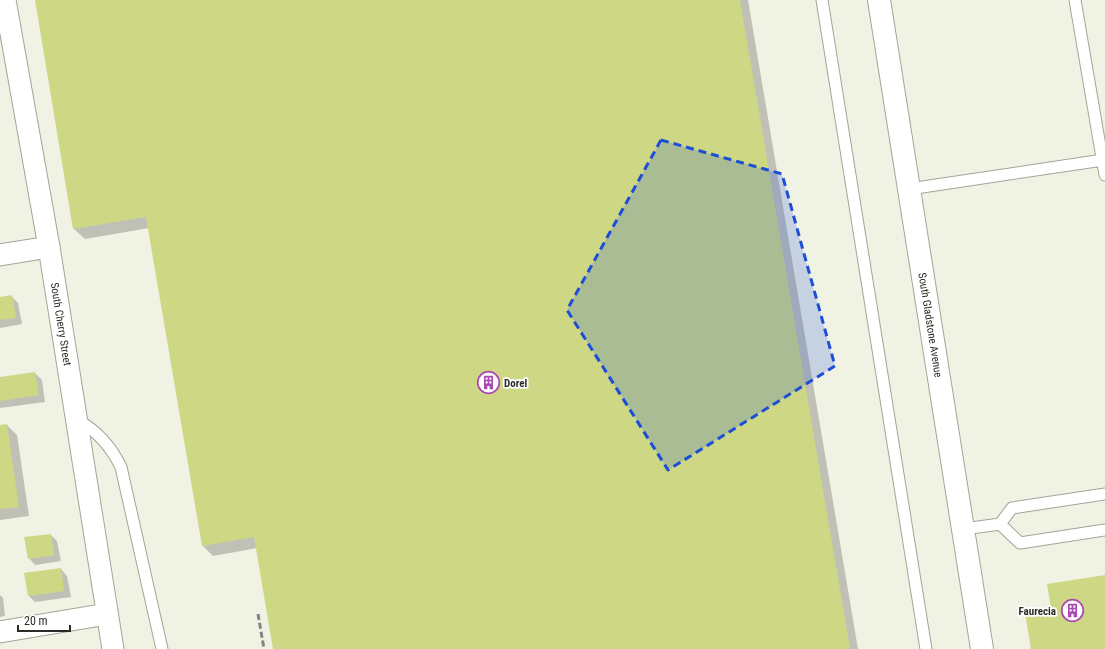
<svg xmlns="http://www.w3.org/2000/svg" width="1105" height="649" viewBox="0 0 1105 649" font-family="'Roboto Condensed',sans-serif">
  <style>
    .shadow { fill: #0003 }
    .building { fill: #ced884 }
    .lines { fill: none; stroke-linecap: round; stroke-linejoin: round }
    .lane-casing { stroke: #a3a597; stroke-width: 13 }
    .street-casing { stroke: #a3a597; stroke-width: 23 }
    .secondary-casing { stroke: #a3a597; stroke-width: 24 }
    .lane { stroke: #fff; stroke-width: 11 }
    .street { stroke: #fff; stroke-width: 21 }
    .secondary { stroke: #fff; stroke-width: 22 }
    .rail { stroke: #85877d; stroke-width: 3; stroke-dasharray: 6 3; stroke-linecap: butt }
    .marked { fill: #1d4ed8; fill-opacity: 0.2; stroke: #1d4ed8; stroke-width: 3; stroke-dasharray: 8 5; stroke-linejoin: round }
    .labels { text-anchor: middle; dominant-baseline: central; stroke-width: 3.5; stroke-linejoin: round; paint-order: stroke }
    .street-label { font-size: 11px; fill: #2a2b25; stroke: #fff }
    .poi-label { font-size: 11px; font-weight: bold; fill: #2a2b25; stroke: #fff; text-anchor: start }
  </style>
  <rect width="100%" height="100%" fill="#f0f2e4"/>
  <!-- shadow -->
  <path class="shadow" d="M36,0H748L858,649H274L257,548L213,556L203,546L149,228L85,239L74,229Z
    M11,296L18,303L22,324L0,328V298Z
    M35,373L42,380L45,402L0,408V378Z
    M7,425L17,435L29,516L0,520V426Z
    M51,535L57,541L61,561L35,565L29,558Z
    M61,569L67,576L71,597L35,602L29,596Z
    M0,595L3,598L5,616L0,617Z"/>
  <!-- building -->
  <path class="building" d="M35,0H740L850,649H273L254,537L202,546L146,217L73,229Z
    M12,295L16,318L0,320V297Z
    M35,372L39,395L0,401V377Z
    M7,424L19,507L0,509V425Z
    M51,534L54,555L28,559L24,537Z
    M61,568L64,591L28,596L24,573Z
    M1105,575V649H1031L1025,613L1051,609L1047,584Z"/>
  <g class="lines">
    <defs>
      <path id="lane" d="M822,0L926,649
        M1075,0L1105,175
        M909,189L1103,160
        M76,419C97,431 110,445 121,467L162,649
        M1000,524L1012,508L1105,494
        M964,529L1000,524L1020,543L1105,530"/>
      <g id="street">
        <path id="s1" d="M5,0L49,247L113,649"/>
        <path d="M0,255L49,247"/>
        <path d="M0,632L107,614"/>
      </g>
      <g id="secondary">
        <path id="s2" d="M879,0L982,649"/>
      </g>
    </defs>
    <!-- lane casing -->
    <use href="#lane" class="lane-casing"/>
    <!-- street casing -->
    <use href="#street" class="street-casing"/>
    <!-- secondary casing -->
    <use href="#secondary" class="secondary-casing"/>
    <!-- lane -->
    <use href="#lane" class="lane"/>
    <!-- street -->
    <use href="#street" class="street"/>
    <!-- secondary -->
    <use href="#secondary" class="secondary"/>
    <!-- rail -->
    <path class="rail" d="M258,614L264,649"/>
  </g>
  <!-- marked area -->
  <path class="marked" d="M661,140L782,174L835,366L668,470L567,310Z"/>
  <!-- icons -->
  <defs>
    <symbol id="building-ring" viewBox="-11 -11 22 22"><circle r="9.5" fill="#fff" stroke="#aa4ab3" stroke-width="1.5"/><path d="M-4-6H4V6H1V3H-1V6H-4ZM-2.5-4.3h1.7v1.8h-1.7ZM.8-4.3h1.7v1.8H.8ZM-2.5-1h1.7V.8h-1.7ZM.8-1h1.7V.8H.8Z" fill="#aa4ab3"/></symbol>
  </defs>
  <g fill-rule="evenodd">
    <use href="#building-ring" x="476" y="370" width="25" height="25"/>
    <use href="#building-ring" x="1060" y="598" width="25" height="25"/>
  </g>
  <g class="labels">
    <!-- street labels -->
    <g class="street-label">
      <text stroke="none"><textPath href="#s1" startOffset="329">South Cherry Street</textPath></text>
      <text stroke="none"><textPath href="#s2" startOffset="329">South Gladstone Avenue</textPath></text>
    </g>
    <!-- poi labels -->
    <g class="poi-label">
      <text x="504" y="383">Dorel</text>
      <text x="1056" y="611" text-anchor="end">Faurecia</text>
    </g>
  </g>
  <!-- scale -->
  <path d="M18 625v6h52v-6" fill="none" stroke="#2a2b25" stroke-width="2"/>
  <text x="24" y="625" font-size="12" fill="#2a2b25" stroke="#ffffff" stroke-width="3" paint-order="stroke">20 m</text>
</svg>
